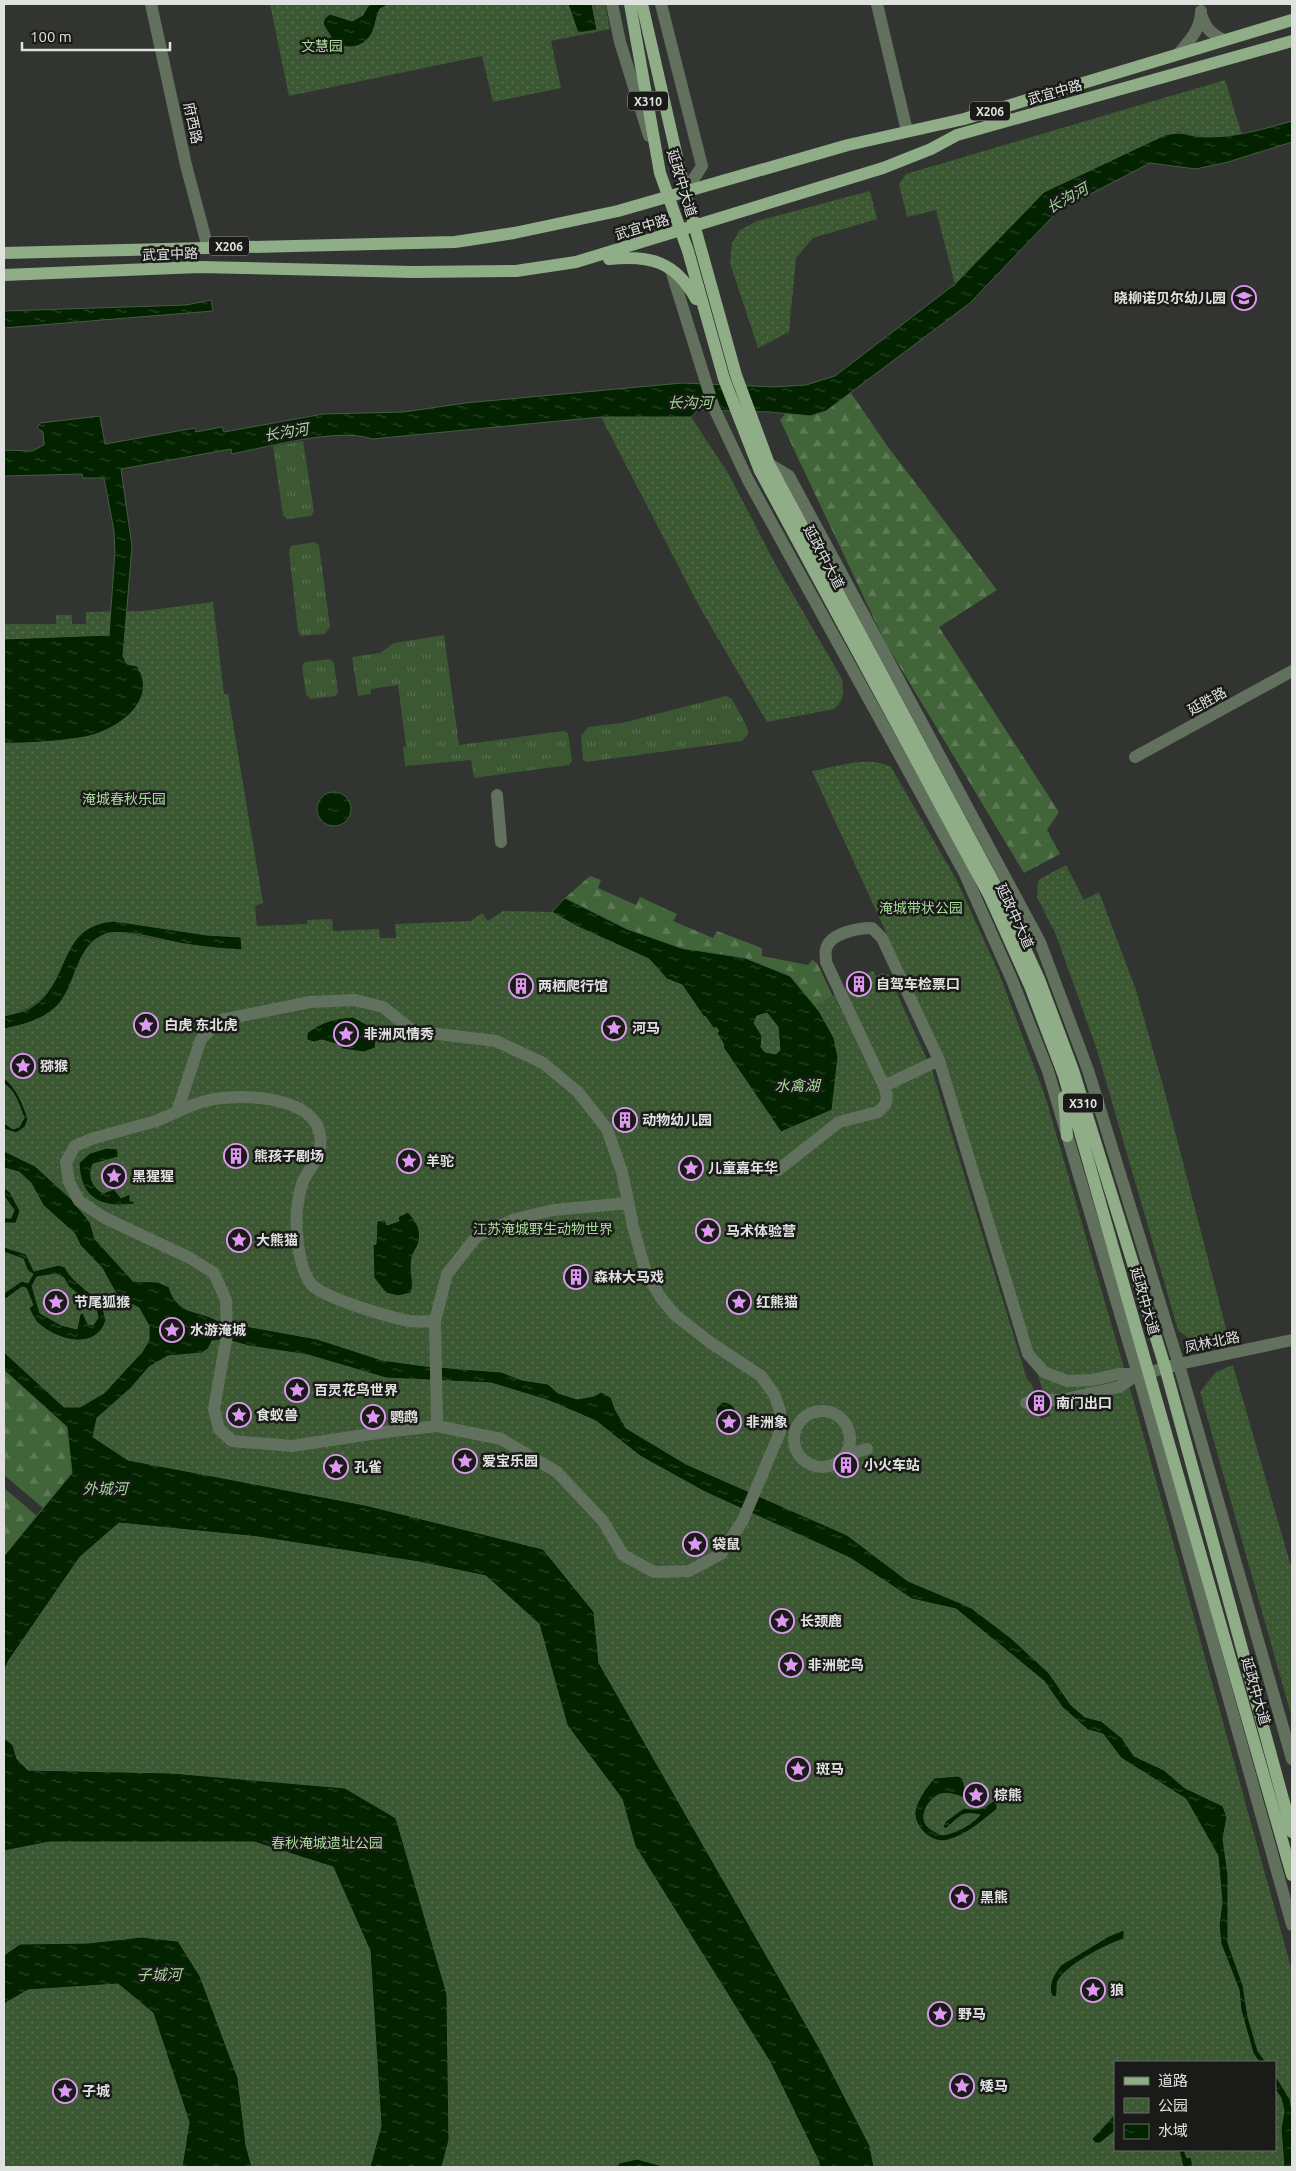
<svg xmlns="http://www.w3.org/2000/svg" width="1296" height="2171" viewBox="0 0 1296 2171" font-family="Ubuntu,'Noto Sans SC',sans-serif">
  <style>
    .grass { fill: url(#grass-tufts) }
    .forest { fill: url(#forest-firs) }
    .park { fill: url(#park-dots); fill-rule: evenodd }
    .water { fill: url(#water-ripples); stroke: #455c43; fill-rule: evenodd }
    .lines { fill: none; stroke-linecap: round; stroke-linejoin: round }
    .minor { stroke: #62715e; stroke-width: 12 }
    .major { stroke: #8fae87; stroke-width: 12 }
    .labels { text-anchor: middle; dominant-baseline: central; stroke-width: 5; stroke-linejoin: round; paint-order: stroke }
    .shield { fill: #1a1b19; stroke: #a4a6a4; stroke-width: 1 }
    .shield-label { font-size: 12px; font-weight: bold; fill: #dfe2df }
    .park-label { font-size: 14px; fill: #a8dd99; stroke: #1a1b19 }
    .street-label { font-size: 14px; fill: #dfe2df; stroke: #1a1b19 }
    .poi-label { font-size: 14px; font-weight: bold; fill: #dfe2df; stroke: #1a1b19; text-anchor: start }
    .water-label { font-size: 15px; font-style: italic; fill: #a4d996; stroke: #1a1b19 }
  </style>
  <defs>
    <pattern id="grass-tufts" width="24" height="20" patternUnits="userSpaceOnUse" patternTransform="scale(1.25)"><rect width="24" height="20" fill="#3b5833"/><path d="M3 7l-1-3M5 7V3M7 7l1-3M15 17l-1-3M17 17v-4M19 17l1-3" fill="none" stroke="#577050"/></pattern>
    <pattern id="forest-firs" width="22" height="20" patternUnits="userSpaceOnUse" patternTransform="scale(1.25)"><rect width="22" height="20" fill="#426439"/><path d="M5 1l3.5 6h-7zM16 11l3.5 6h-7z" fill="#5d7a55"/></pattern>
    <pattern id="park-dots" width="8" height="8" patternUnits="userSpaceOnUse" patternTransform="scale(1.25)"><rect width="8" height="8" fill="#3b5833"/><path d="M2 2h.1M6 6h.1" fill="none" stroke="#577050" stroke-width="1.8" stroke-linecap="round"/></pattern>
    <pattern id="water-ripples" width="26" height="14" patternUnits="userSpaceOnUse" patternTransform="scale(1.25)"><rect width="26" height="14" fill="#032300"/><path d="M2 4q2-2 4 0t4 0M15 11q2-2 4 0t4 0" fill="none" stroke="#274325"/></pattern>
  </defs>
  <rect width="100%" height="100%" fill="#313430"/>
  <!-- grass -->
  <path class="grass" d="M303,441L314,511L311,516L287,519L283,515L273,446Z
    M315,542L319,546L330,627L325,634L301,636L298,631L289,551L291,546Z
    M444,635L459,745L563,731L568,733L572,761L569,765L474,778L471,760L405,766L403,747L406,746L398,685L371,689V694L358,696L352,657L380,653L394,643Z
    M330,659L334,663L338,693L335,696L311,699L306,695L302,666L305,662Z
    M726,696L732,699L748,729V734L742,741L586,762L583,760L581,736L588,727L622,723Z"/>
  <!-- forest -->
  <path class="forest" d="M851,393L888,447L997,590L939,627L1059,812L1047,830L1060,854L1024,873L885,642L780,420L786,413C820,417 824,413 851,393Z
    M590,876L601,880L598,888L636,905L640,897L677,914L673,921L713,938L717,931L762,948V956L808,965L812,960L817,963L880,1095L819,1011L790,976L745,958L681,948L627,929L565,898Z
    M4,1370L67,1427L72,1473L43,1508L4,1475Z
    M4,1488L37,1516L4,1556Z"/>
  <!-- park -->
  <path class="park" d="M270,4H605L610,29L551,41L561,88L493,102L482,56L289,96Z
    M1225,80L1242,135L1206,137L1179,132L1165,135L1044,192L955,284L936,210L907,217L899,184L906,174Z
    M870,191L877,219L813,238L796,258L789,332L758,348L730,263L732,243L740,230L757,221Z
    M601,417H691L728,473L777,567L842,679C843,692 845,700 834,709L767,722L699,606Z
    M213,602L224,694H228L263,903L255,906L257,926L307,924V920L332,919L333,931L379,929L380,938H396L395,924L471,921L482,913L488,921L503,911L552,912L565,898L627,929L681,948L745,958L790,976L815,1006L849,986L848,983L873,971L876,976L883,973L885,976L888,974L932,1070L1027,1379L1032,1384L1041,1419L1050,1416L947,1065L812,771C837,767 867,755 891,767L956,879L999,973L1046,1099L1144,1437L1292,1971V2167H4V1556L71,1473L70,1436L64,1407L4,1352V1029C22,1025 41,1021 56,1007C77,987 76,944 106,934C120,930 138,936 151,938C180,943 212,951 242,949L241,937L207,935L114,921L53,983C41,1004 27,1010 4,1016V624H56V615H72V624H86V612L143,611ZM1115,2062H1275V2150H1115Z
    M1066,865L1084,900L1099,892L1136,990L1164,1089L1229,1340L1200,1347L1178,1330L1096,1047L1056,935L1037,897L1038,880Z
    M1233,1365L1292,1570V1718L1200,1392L1216,1372Z"/>
  <!-- water -->
  <path class="water" d="M369,4H405L387,5L380,9C376,16 376,24 373,31C367,45 350,52 337,43C331,39 327,30 323,24L324,19L330,14L352,21L363,15Z
    M568,4H592L597,30L578,33Z
    M1292,121V142L1228,162L1196,169L1150,163L1058,211L970,303L826,411L810,416L770,412L698,410L691,417H601L372,439C340,427 267,447 232,454L231,449L121,469L132,546L123,656L127,664L137,666C160,701 116,731 85,737C64,741 25,744 4,743V639L109,635L115,553L114,531L104,478H83L82,474L4,476V450L32,451L44,445L43,432L37,428L40,423L100,416L105,444L195,428L196,432L222,427L224,432L323,414L404,412L465,403L682,383L775,387L806,385L835,376L955,284L1044,192L1165,135C1186,130 1189,137 1207,137C1237,137 1264,129 1292,121Z
    M211,300L213,311L4,328V311L186,305Z
    M317 809a17 17 0 1 1 34 0a17 17 0 1 1-34 0Z
    M565,898L627,929L681,948L745,958L790,976L819,1011L834,1038L838,1057L832,1110L781,1132L723,1047L724,1045L717,1033L719,1031L716,1027L714,1029L705,1016L704,1017L682,985L667,979L649,959L576,926L552,912ZM767,1013L778,1027L780,1050L776,1054L765,1052L761,1047L762,1036L754,1023L757,1016Z
    M114,921L207,935L241,937L242,950C223,949 204,947 185,944C165,941 125,928 106,934C75,944 77,987 56,1007C41,1021 22,1025 4,1029V1016C15,1013 27,1012 36,1004C70,978 59,925 114,921Z
    M353,1017L377,1030L382,1038L376,1041L375,1048L364,1052L342,1049L340,1045L322,1040L314,1042L307,1040V1033C321,1022 335,1018 353,1017Z
    M4,1078C17,1088 23,1104 28,1119L25,1127L16,1133L4,1129V1123L13,1129L19,1127L24,1118C20,1107 15,1090 4,1084Z
    M107,1148L118,1149V1157L93,1164C88,1176 92,1187 103,1193L114,1189L121,1198L130,1194V1201H134V1204C101,1209 80,1198 79,1163L90,1153Z
    M4,1151L35,1166L71,1199L90,1222L95,1239L133,1281L158,1282L169,1287C178,1318 201,1308 223,1324L221,1340L212,1341L208,1349L202,1353L168,1356L149,1367L131,1388L97,1418L93,1437L128,1460L365,1505L543,1549L594,1612L599,1663L820,2049L870,2146L874,2167H819V2162L770,2062L635,1846L622,1799L567,1725L539,1624L486,1576L419,1562L258,1537L119,1523L80,1557L9,1660L4,1672V1556L72,1473L67,1427L4,1370V1352L64,1407H80L104,1393L142,1352L149,1340V1326L139,1308L118,1297L102,1268L80,1245L75,1234L43,1205L31,1183L19,1172L4,1168Z
    M4,1188L10,1192L20,1211L16,1223H4V1218H11L14,1210L4,1196Z
    M408,1212C418,1223 423,1233 417,1247C415,1251 412,1254 412,1258C409,1270 415,1282 411,1293L398,1296L386,1293L374,1278L373,1245L376,1244L377,1221L385,1220L387,1225L399,1221L398,1217Z
    M4,1247L26,1254L34,1271L59,1265L65,1267C74,1287 100,1293 105,1316C107,1321 104,1326 101,1330C86,1349 55,1338 39,1324C35,1321 32,1314 29,1308L33,1305L26,1288L22,1287L4,1300V1293L22,1281L28,1283L33,1274L28,1271L23,1259L4,1252ZM56,1274L64,1278L68,1286L96,1308L98,1318L93,1325L88,1324L83,1313L80,1314L77,1329L61,1325L40,1313L32,1286L37,1277Z
    M234,1324L317,1339L382,1360L425,1366L501,1372L522,1380L548,1384L558,1393L577,1399L594,1396L601,1392L611,1397L615,1409L626,1428L686,1464L847,1535L908,1581L970,1607L1011,1638L1049,1673L1071,1705L1085,1717L1101,1721L1122,1738L1134,1756L1164,1770L1185,1788L1223,1806L1227,1817L1223,1839L1228,1874V1943L1243,1985L1248,2017L1258,2051L1266,2062H1259L1253,2053L1241,2010L1239,1990L1221,1944L1219,1926L1222,1902L1218,1856L1186,1799L1121,1758L1103,1734L1088,1730L1062,1707L1044,1681L956,1609L912,1599L850,1558L705,1492L640,1456L596,1421L547,1400L491,1383L386,1378L308,1355L249,1346L231,1341Z
    M722,1402C736,1402 741,1416 734,1428H726L717,1421L716,1409Z
    M4,1738L13,1745L17,1759L28,1770L172,1773L345,1788L396,1818L447,1994L449,2140L442,2167H370L381,2126L370,1951L333,1867L254,1842H50L4,1851Z
    M958,1776L963,1779L965,1788L983,1786L972,1799C961,1799 953,1791 941,1794C930,1797 918,1815 927,1826C930,1830 937,1832 941,1835C954,1834 971,1825 980,1815C959,1810 958,1820 945,1829L943,1826L946,1821L964,1808C977,1810 983,1810 993,1801L997,1805V1809C982,1821 967,1835 948,1840C933,1845 913,1827 915,1811C918,1798 926,1788 934,1778Z
    M1124,1930V1939C1107,1944 1066,1965 1058,1981C1056,1986 1058,1992 1056,1997L1052,1996C1047,1985 1054,1974 1061,1965L1109,1936Z
    M142,1937L178,1941L200,1976L238,2078L246,2145L252,2167H182L189,2122L153,2013L118,1984L28,1990L4,2004V1955L20,1944L88,1943Z
    M1275,2075L1290,2099L1292,2111V2167H1284L1281,2129L1284,2111L1281,2098L1275,2089Z
    M1115,2114V2131L1100,2143H1095L1092,2139Z
    M1179,2150H1184L1187,2158L1191,2157L1193,2167H1183Z
    M637,2159L666,2167H617L619,2163Z"/>
  <g class="lines">
    <!-- minor -->
    <path class="minor" d="M151,4L186,165L208,248
      M612,4L620,42L649,136
      M661,4L702,166L685,192
      M877,4L907,131
      M1201,14C1205,27 1210,33 1222,39
      M1180,52C1191,39 1201,28 1201,11
      M671,270L714,408L748,480L964,872L1012,980L1048,1071L1138,1374L1292,1925
      M769,464L789,476L1040,942L1088,1070L1179,1365L1292,1759
      M1135,757L1292,671
      M497,795L501,842
      M355,1000L383,1007L413,1031L496,1041L543,1063L578,1092L607,1129L622,1172L633,1226L646,1273L661,1298L675,1315L711,1343L761,1376L774,1394L780,1411V1432L743,1520L721,1554L689,1571L654,1572L623,1555L603,1521L557,1472L501,1439L437,1426L384,1432L292,1446L232,1441L219,1429L214,1409L227,1335L226,1300L214,1273L190,1258L105,1218L79,1201L69,1182L66,1162L75,1146L91,1139L156,1121L177,1112L201,1039L221,1020L310,1002Z
      M939,1060L884,1086L826,962C826,958 825,952 826,949C830,933 858,928 872,928L882,938L939,1060L1028,1354L1044,1372L1067,1381L1092,1380L1118,1374L1150,1373L1165,1367L1292,1340
      M177,1112C191,1105 207,1099 223,1098C256,1095 327,1099 320,1147C319,1160 306,1172 302,1184C300,1190 299,1197 298,1203C294,1222 298,1268 311,1284C323,1298 389,1317 409,1321C417,1322 427,1321 435,1321
      M778,1170L839,1122L878,1112L885,1105L887,1096L884,1086
      M1026,1403L1035,1400H1061L1119,1387L1138,1374
      M794 1439a28 28 0 1 1 56 0a28 28 0 1 1-56 0Z
      M437,1426L435,1321L447,1274L477,1236L515,1219L553,1210L629,1203
      M848,1449L856,1452L867,1449"/>
    <!-- major -->
    <path class="major" d="M630,4L660,173L688,251L724,379L760,471L990,897L1030,986L1064,1076L1292,1875
      M642,4L685,192L736,375L769,464L998,890L1039,979L1073,1070L1165,1367L1292,1832
      M4,253L455,242L514,233L618,211L848,145L964,119L1292,20
      M609,259C650,255 675,261 696,299
      M4,275L199,267L413,272L516,271L576,262L883,168L931,149L957,135L1292,41
      M1064,1097L1067,1136"/>
  </g>
  <!-- icons -->
  <defs>
    <symbol id="school-ring" viewBox="-11 -11 22 22"><circle r="9.5" fill="#1a1b19" stroke="#df98f1" stroke-width="1.5"/><path d="M0-5L7-2L0 1L-7-2ZM-4 1L0 2.5L4 1V4Q0 6-4 4Z" fill="#df98f1"/></symbol>
    <symbol id="building-ring" viewBox="-11 -11 22 22"><circle r="9.5" fill="#1a1b19" stroke="#df98f1" stroke-width="1.5"/><path d="M-4-6H4V6H1V3H-1V6H-4ZM-2.5-4.3h1.7v1.8h-1.7ZM.8-4.3h1.7v1.8H.8ZM-2.5-1h1.7V.8h-1.7ZM.8-1h1.7V.8H.8Z" fill="#df98f1"/></symbol>
    <symbol id="sight-ring" viewBox="-11 -11 22 22"><circle r="9.5" fill="#1a1b19" stroke="#df98f1" stroke-width="1.5"/><path d="M0-6L1.8-2.2L6-1.7L2.9 1.2L3.7 5.4L0 3.3L-3.7 5.4L-2.9 1.2L-6-1.7L-1.8-2.2Z" fill="#df98f1"/></symbol>
  </defs>
  <g fill-rule="evenodd">
    <use href="#school-ring" x="1230" y="284" width="28" height="28"/>
    <use href="#building-ring" x="845" y="970" width="28" height="28"/>
    <use href="#building-ring" x="507" y="972" width="28" height="28"/>
    <use href="#sight-ring" x="132" y="1011" width="28" height="28"/>
    <use href="#sight-ring" x="600" y="1014" width="28" height="28"/>
    <use href="#sight-ring" x="332" y="1020" width="28" height="28"/>
    <use href="#sight-ring" x="9" y="1052" width="28" height="28"/>
    <use href="#building-ring" x="611" y="1106" width="28" height="28"/>
    <use href="#building-ring" x="222" y="1142" width="28" height="28"/>
    <use href="#sight-ring" x="395" y="1147" width="28" height="28"/>
    <use href="#sight-ring" x="677" y="1154" width="28" height="28"/>
    <use href="#sight-ring" x="100" y="1162" width="28" height="28"/>
    <use href="#sight-ring" x="694" y="1217" width="28" height="28"/>
    <use href="#sight-ring" x="225" y="1226" width="28" height="28"/>
    <use href="#building-ring" x="562" y="1263" width="28" height="28"/>
    <use href="#sight-ring" x="42" y="1288" width="28" height="28"/>
    <use href="#sight-ring" x="725" y="1288" width="28" height="28"/>
    <use href="#sight-ring" x="158" y="1316" width="28" height="28"/>
    <use href="#sight-ring" x="283" y="1376" width="28" height="28"/>
    <use href="#building-ring" x="1025" y="1389" width="28" height="28"/>
    <use href="#sight-ring" x="225" y="1401" width="28" height="28"/>
    <use href="#sight-ring" x="359" y="1403" width="28" height="28"/>
    <use href="#sight-ring" x="715" y="1408" width="28" height="28"/>
    <use href="#sight-ring" x="451" y="1447" width="28" height="28"/>
    <use href="#building-ring" x="832" y="1451" width="28" height="28"/>
    <use href="#sight-ring" x="322" y="1453" width="28" height="28"/>
    <use href="#sight-ring" x="681" y="1530" width="28" height="28"/>
    <use href="#sight-ring" x="768" y="1607" width="28" height="28"/>
    <use href="#sight-ring" x="777" y="1651" width="28" height="28"/>
    <use href="#sight-ring" x="784" y="1755" width="28" height="28"/>
    <use href="#sight-ring" x="962" y="1781" width="28" height="28"/>
    <use href="#sight-ring" x="948" y="1883" width="28" height="28"/>
    <use href="#sight-ring" x="1079" y="1976" width="28" height="28"/>
    <use href="#sight-ring" x="926" y="2000" width="28" height="28"/>
    <use href="#sight-ring" x="948" y="2072" width="28" height="28"/>
    <use href="#sight-ring" x="51" y="2077" width="28" height="28"/>
  </g>
  <g class="labels">
    <!-- shield labels -->
    <g class="shield">
      <rect x="628" y="91.5" width="40" height="19" rx="4"/>
      <rect x="970" y="101.5" width="40" height="19" rx="4"/>
      <rect x="209" y="236.5" width="40" height="19" rx="4"/>
      <rect x="1063" y="1093.5" width="40" height="19" rx="4"/>
    </g>
    <g class="shield-label">
      <text x="648" y="101">X310</text>
      <text x="990" y="111">X206</text>
      <text x="229" y="246">X206</text>
      <text x="1083" y="1103">X310</text>
    </g>
    <!-- park labels -->
    <g class="park-label">
      <text x="322" y="46">文慧园</text>
      <text x="124" y="799">淹城春秋乐园</text>
      <text x="921" y="908">淹城带状公园</text>
      <text x="543" y="1229">江苏淹城野生动物世界</text>
      <text x="327" y="1843">春秋淹城遗址公园</text>
    </g>
    <!-- street labels -->
    <g class="street-label">
      <text transform="translate(1055 92) rotate(-16)">武宜中路</text>
      <text transform="translate(193 123) rotate(78)">府西路</text>
      <text transform="translate(682 183) rotate(73)">延政中大道</text>
      <text transform="translate(642 227) rotate(-17)">武宜中路</text>
      <text transform="translate(170 254) rotate(-2)">武宜中路</text>
      <text transform="translate(824 557) rotate(62)">延政中大道</text>
      <text transform="translate(1207 701) rotate(-29)">延胜路</text>
      <text transform="translate(1015 916) rotate(65)">延政中大道</text>
      <text transform="translate(1145 1301) rotate(74)">延政中大道</text>
      <text transform="translate(1212 1342) rotate(-12)">凤林北路</text>
      <text transform="translate(1256 1691) rotate(74)">延政中大道</text>
    </g>
    <!-- poi labels -->
    <g class="poi-label">
      <text x="1226" y="298" text-anchor="end">晓柳诺贝尔幼儿园</text>
      <text x="876" y="984">自驾车检票口</text>
      <text x="538" y="986">两栖爬行馆</text>
      <text x="164" y="1025">白虎 东北虎</text>
      <text x="632" y="1028">河马</text>
      <text x="364" y="1034">非洲风情秀</text>
      <text x="40" y="1066">猕猴</text>
      <text x="642" y="1120">动物幼儿园</text>
      <text x="254" y="1156">熊孩子剧场</text>
      <text x="426" y="1161">羊驼</text>
      <text x="708" y="1168">儿童嘉年华</text>
      <text x="132" y="1176">黑猩猩</text>
      <text x="726" y="1231">马术体验营</text>
      <text x="256" y="1240">大熊猫</text>
      <text x="594" y="1277">森林大马戏</text>
      <text x="74" y="1302">节尾狐猴</text>
      <text x="756" y="1302">红熊猫</text>
      <text x="190" y="1330">水游淹城</text>
      <text x="314" y="1390">百灵花鸟世界</text>
      <text x="1056" y="1403">南门出口</text>
      <text x="256" y="1415">食蚁兽</text>
      <text x="390" y="1417">鹦鹉</text>
      <text x="746" y="1422">非洲象</text>
      <text x="482" y="1461">爱宝乐园</text>
      <text x="864" y="1465">小火车站</text>
      <text x="354" y="1467">孔雀</text>
      <text x="712" y="1544">袋鼠</text>
      <text x="800" y="1621">长颈鹿</text>
      <text x="808" y="1665">非洲鸵鸟</text>
      <text x="816" y="1769">斑马</text>
      <text x="994" y="1795">棕熊</text>
      <text x="980" y="1897">黑熊</text>
      <text x="1110" y="1990">狼</text>
      <text x="958" y="2014">野马</text>
      <text x="980" y="2086">矮马</text>
      <text x="82" y="2091">子城</text>
    </g>
    <!-- water labels -->
    <g class="water-label">
      <text transform="translate(1067 198) rotate(-29)">长沟河</text>
      <text x="690" y="402">长沟河</text>
      <text transform="translate(286 432) rotate(-9)">长沟河</text>
      <text x="797" y="1085">水禽湖</text>
      <text x="105" y="1488">外城河</text>
      <text x="159" y="1974">子城河</text>
    </g>
  </g>
  <!-- border -->
  <rect width="1296" height="2171" fill="none" stroke="#dfe2df" stroke-width="10"/>
  <!-- legend -->
  <rect x="1114" y="2061" width="162" height="90" fill="#1a1b19" stroke="#696b68"/>
  <rect x="1124" y="2077" width="25" height="8" fill="#8fae87" stroke="#696b68"/>
  <text x="1158" y="2086" font-size="15" fill="#dfe2df">道路</text>
  <rect x="1124" y="2098" width="25" height="15" fill="url(#park-dots)" stroke="#696b68"/>
  <text x="1158" y="2111" font-size="15" fill="#dfe2df">公园</text>
  <rect x="1124" y="2124" width="25" height="15" fill="url(#water-ripples)" stroke="#696b68"/>
  <text x="1158" y="2136" font-size="15" fill="#dfe2df">水域</text>
  <!-- scale -->
  <path d="M22 42v8h148v-8" fill="none" stroke="#dfe2df" stroke-width="2.5"/>
  <text x="30" y="42" font-size="15" fill="#dfe2df" stroke="#1a1b19" stroke-width="4" paint-order="stroke">100 m</text>
</svg>
